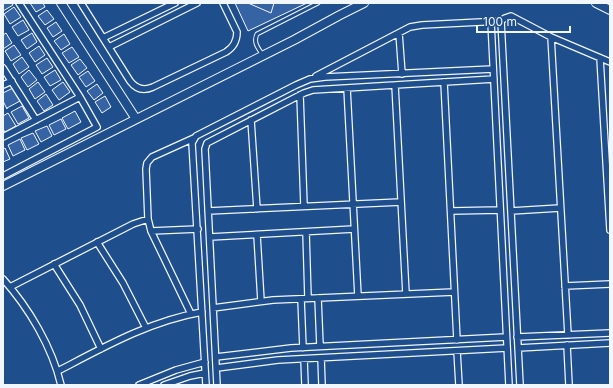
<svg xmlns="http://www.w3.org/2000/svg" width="613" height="388" viewBox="0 0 613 388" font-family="Inter,sans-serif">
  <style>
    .building { fill: #3563a3; stroke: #f2f6ff }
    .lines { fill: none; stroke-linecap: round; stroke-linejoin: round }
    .lane-casing { stroke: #f2f6ff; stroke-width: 5 }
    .street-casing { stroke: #f2f6ff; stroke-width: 8 }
    .secondary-casing { stroke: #f2f6ff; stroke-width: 10 }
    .lane { stroke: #1f4e8c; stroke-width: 3 }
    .street { stroke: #1f4e8c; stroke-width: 5.5 }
    .secondary { stroke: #1f4e8c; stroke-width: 8 }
  </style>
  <rect width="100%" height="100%" fill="#1f4e8c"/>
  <!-- building -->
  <path class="building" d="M3,3H12L13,5L3,11Z
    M30,3H43L45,7L36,12Z
    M235,3H307L248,31Z
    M248,3H274L271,13Z
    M14,7L21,17L10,24L4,14Z
    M47,10L54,19L45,25L38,16Z
    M23,20L29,30L18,36L12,27Z
    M56,22L62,31L53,37L47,28Z
    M6,33L12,43L3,49V35Z
    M32,33L37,42L27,49L21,40Z
    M64,34L70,44L61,50L54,41Z
    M14,45L21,55L11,61L5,51Z
    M39,46L45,55L35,62L29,53Z
    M72,47L79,57L69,63L62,53Z
    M22,57L29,67L19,74L13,64Z
    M47,58L53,67L42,74L36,65Z
    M80,59L87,68L78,75L71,65Z
    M29,70L37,80L28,87L21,77Z
    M55,70L61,80L50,86L44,77Z
    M88,71L95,81L86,87L79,77Z
    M38,82L45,92L35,99L29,89Z
    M63,82L70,92L59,100L52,90Z
    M97,84L103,93L94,100L87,91Z
    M13,88L20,101L7,108V109L3,101V93Z
    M46,94L53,105L44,111L37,101Z
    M105,96L111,107L102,113L95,102Z
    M22,106L29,118L18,124L11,112Z
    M75,111L81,122L68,129L62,118Z
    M8,113L16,126L5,132L3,129V116Z
    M61,119L66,129L54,135L49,125Z
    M47,126L52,136L41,142L35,131Z
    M33,133L39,144L27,150L21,138Z
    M20,139L25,150L13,156L8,145Z
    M5,148L10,159L3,162V149Z"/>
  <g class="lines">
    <defs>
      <path id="lane" d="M262,54C258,48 253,42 257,34L318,3"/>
      <path id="street" d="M81,3L130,81C136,89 144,91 153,87L226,52C234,47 237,41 237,32L223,3
        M501,21L520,385
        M491,22L509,385
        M399,33L402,74
        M551,37L568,335
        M103,38L175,3
        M109,47L197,3
        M600,58L610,230
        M3,68L36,120
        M316,76L410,27L422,25L501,21L505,18L511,16L551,37L610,62
        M444,82L457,340
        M3,85L12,81
        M395,85L406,294
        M347,88L358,296
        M300,95L304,206
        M251,120L257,209
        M3,137L80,97L19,3
        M3,176L97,127L80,97
        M208,211L401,202
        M451,211L500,210
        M511,211L560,208
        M151,231L198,229
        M306,232L308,298
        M257,235L261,301
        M210,237L354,229
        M97,242L123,283L146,328
        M54,264L80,305L101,349
        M3,279C29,308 52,347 61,385
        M565,286L610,284
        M10,287L133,224L148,219
        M318,298L320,346
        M301,299L303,348
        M213,308L273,300L454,292
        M191,314L151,231L148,219L146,169L147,163L152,157L194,138
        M517,337L610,333
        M567,345L569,385
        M518,348L610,343
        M457,351L459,385
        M216,357L291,348L506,337
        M321,358L322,385
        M304,359L305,385
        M217,368L278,360L507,348
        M58,371C104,347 150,321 202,312
        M139,385L176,370L205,362
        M164,385L190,376L205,373
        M206,385L192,143L196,136L296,85L310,79L325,77L493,69
        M217,385L205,149L207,143L304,93L313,90L494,79"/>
      <path id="secondary" d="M61,3L136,119
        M596,3L610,10
        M3,186L294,40L340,15L364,3"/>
    </defs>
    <!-- lane casing -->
    <use href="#lane" class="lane-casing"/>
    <!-- street casing -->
    <use href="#street" class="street-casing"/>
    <!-- secondary casing -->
    <use href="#secondary" class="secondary-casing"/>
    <!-- lane -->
    <use href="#lane" class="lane"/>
    <!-- street -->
    <use href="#street" class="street"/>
    <!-- secondary -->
    <use href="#secondary" class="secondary"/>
  </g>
  <!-- border -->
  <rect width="613" height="388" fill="none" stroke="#f2f6ff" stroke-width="8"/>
  <!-- scale -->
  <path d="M477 26v6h93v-6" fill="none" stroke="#f2f6ff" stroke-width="2"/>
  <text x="483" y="26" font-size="12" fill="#f2f6ff" stroke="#1f4e8c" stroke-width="3" paint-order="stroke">100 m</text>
</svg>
